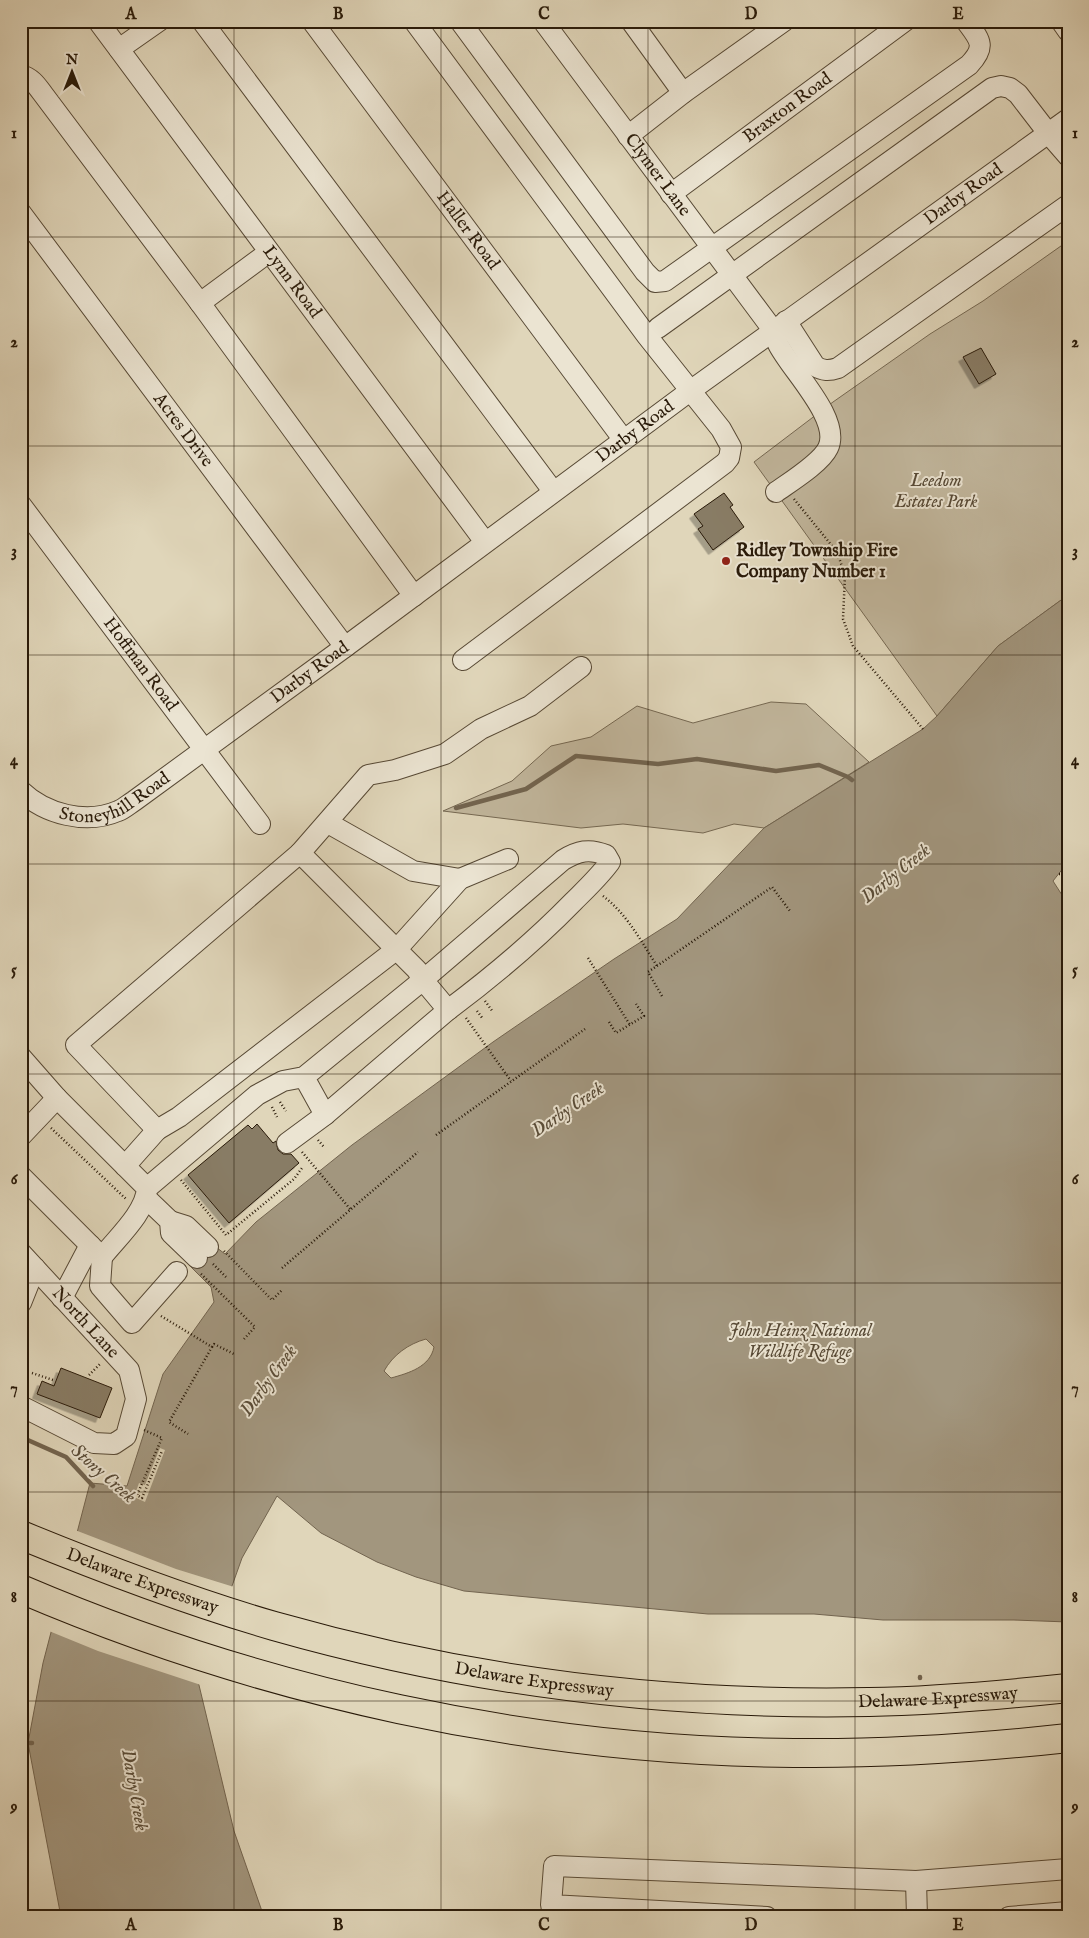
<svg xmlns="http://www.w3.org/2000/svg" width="1089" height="1938" viewBox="0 0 1089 1938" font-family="'IM FELL English',serif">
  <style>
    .green { fill: #c1b69c; stroke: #756852 }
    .water { fill: #a2967e; stroke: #72644f; fill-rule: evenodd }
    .pier { fill: #e0d6ba }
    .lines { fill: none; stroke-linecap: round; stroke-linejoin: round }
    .stream { stroke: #72644f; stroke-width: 4.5 }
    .building { fill: #887c65; stroke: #291a09; filter: url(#shadow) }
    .minor-casing { stroke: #574935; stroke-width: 22 }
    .highway-casing { stroke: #291a09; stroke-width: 30 }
    .path { stroke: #291a09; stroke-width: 2.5; stroke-dasharray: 1 2.5; stroke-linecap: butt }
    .minor { stroke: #ebe4d2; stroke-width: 20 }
    .highway { stroke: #e0d6ba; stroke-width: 28 }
    .grid { fill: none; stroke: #291a09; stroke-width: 1; stroke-opacity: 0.55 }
    .poi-dot { fill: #8f2418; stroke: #ebe4d2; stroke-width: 2 }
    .labels { text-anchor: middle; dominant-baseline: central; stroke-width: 4; stroke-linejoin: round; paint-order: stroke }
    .street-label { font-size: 18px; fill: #291a09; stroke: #ebe4d2 }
    .park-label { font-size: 18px; font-style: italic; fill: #574935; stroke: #ebe4d2 }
    .poi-label { font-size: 18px; font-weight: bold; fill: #291a09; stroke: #ebe4d2; text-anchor: start }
    .water-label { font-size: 19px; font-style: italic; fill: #594c38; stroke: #ebe4d2 }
    .neatline { fill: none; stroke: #291a09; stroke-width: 2 }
    .grid-label { font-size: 16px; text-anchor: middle; font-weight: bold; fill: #291a09 }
  </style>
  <defs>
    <filter id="shadow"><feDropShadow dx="-4.5" dy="4.5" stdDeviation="0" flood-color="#0004"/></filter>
  </defs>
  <rect width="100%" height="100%" fill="#e0d6ba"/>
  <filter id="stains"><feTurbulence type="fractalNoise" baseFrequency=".004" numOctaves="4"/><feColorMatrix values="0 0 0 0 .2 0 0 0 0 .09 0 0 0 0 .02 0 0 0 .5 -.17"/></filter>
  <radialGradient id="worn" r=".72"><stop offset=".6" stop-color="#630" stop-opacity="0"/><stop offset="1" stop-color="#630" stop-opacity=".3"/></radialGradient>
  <!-- green -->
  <path class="green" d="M1068,241V595L998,646L937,716L754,462L833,402L930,334L983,301Z
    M771,702L806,704L869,762L764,828L734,824L703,833L623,824L581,828L443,811L512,781L551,746L591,737L637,706L693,723Z"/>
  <!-- water -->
  <path class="water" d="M1068,595V862L1053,881L1062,895L1068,893V1622L1014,1620H883L814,1614H708L464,1591L416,1577L377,1562L321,1533L277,1496L242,1558L198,1681L234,1831L264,1917H61L28,1743L43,1663L90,1483L127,1486L163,1374L214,1302L211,1287L189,1265L212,1244L225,1254L256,1222L352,1145L493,1042L614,959L677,919L764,828L923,729L937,716L998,646ZM426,1339L434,1347C430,1367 409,1373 391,1378L384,1371C393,1355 408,1344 426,1339Z"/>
  <!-- pier -->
  <path class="pier" d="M160,1448L165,1450L145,1502L134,1497L139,1483L145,1485Z
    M75,1530L176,1569L234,1587L200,1681L201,1685L98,1651L49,1631Z"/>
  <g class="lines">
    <!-- stream -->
    <path class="stream" d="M456,808L526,789L576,756L658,764L697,759L776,771L819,765L848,777L852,780
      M21,1437L66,1457L93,1486
      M920,1678V1677
      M21,1743H32"/>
  </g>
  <!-- building -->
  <path class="building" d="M981,348L996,374L979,384L963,357Z
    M724,493L733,505L730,507L744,527L713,550L698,529L703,526L694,514Z
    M257,1124L273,1143L276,1141L278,1150L283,1154H291L299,1163L229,1223L188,1175L248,1125L252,1129Z
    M61,1368L112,1388L100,1418L37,1394L42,1381L54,1386Z"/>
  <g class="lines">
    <defs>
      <g id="minor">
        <path id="s1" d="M98,21L485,542"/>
        <path d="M202,21L553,491"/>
        <path id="s2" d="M312,21L623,439"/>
        <path d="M414,21L647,336L721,429L731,447L729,458L725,463L463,660"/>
        <path d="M460,21L645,272L655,282L665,281L969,65C987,46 980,40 966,21"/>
        <path id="s3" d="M543,21L773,330C774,335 776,340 778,344C790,369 842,419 828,448C821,463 790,482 776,492"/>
        <path d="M631,21L683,93"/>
        <path d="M1061,21L1068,31"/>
        <path d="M119,49L159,21"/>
        <path d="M21,75C32,78 37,86 43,94L200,303L414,596"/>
        <path d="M628,136L683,93L784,21"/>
        <path id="s4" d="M671,194L905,21"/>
        <path id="s5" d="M21,213L345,647"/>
        <path d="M200,303L269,252"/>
        <path d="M786,321L815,366C823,371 829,371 838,368L1068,205"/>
        <path d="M658,328L992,88L1001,86L1010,88L1018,94L1048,133L1068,156"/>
        <path id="s6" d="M21,505L260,824"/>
        <path id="s7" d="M21,791C45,814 86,825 118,811C124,809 129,804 134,801L345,647L690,391L1068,119"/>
        <path d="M328,823L413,871L460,879"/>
        <path d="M300,853L368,775L395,770L445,754L481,729L530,706L581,667"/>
        <path d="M448,1010C492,977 535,941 573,902C586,889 599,877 610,862L606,855C589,848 578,851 563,860L423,980L417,970L300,853L76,1045L157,1130L179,1117L397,949L460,879L508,859"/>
        <path d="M21,1057L57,1098L147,1188C146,1212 117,1238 102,1257L21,1176"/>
        <path d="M21,1136L57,1098"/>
        <path d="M287,1143L325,1115"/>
        <path d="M125,1166L157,1130"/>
        <path d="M147,1188L257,1095L283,1081L304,1077L423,980L448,1010L325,1115L304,1077"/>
        <path d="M146,1198L170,1221L171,1233L197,1258"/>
        <path d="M170,1221L186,1226L208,1247"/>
        <path id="s8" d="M21,1253L129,1370L136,1399L126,1436L114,1444L94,1443L21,1406"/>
        <path d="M102,1257L100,1286L132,1323L177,1272"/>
        <path d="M62,1298L90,1245"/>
        <path d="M21,1303L35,1268"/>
        <path d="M916,1881L917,1917"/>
        <path d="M767,1917L551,1905L554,1866L916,1881L1068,1869"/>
        <path d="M1009,1917L1068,1912"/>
      </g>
      <g id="highway">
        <path id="s9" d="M21,1535C104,1569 188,1601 274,1626C467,1681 669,1706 869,1702C936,1701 1002,1695 1068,1688"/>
        <path d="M21,1589C264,1693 530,1751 794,1753C886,1754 977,1748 1068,1738"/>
      </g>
    </defs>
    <!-- minor casing -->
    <use href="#minor" class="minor-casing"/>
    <!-- highway casing -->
    <use href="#highway" class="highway-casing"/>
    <!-- path -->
    <path class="path" d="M794,499L837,552L845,575L843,619L853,646L923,729
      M1059,874H1068
      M603,896C627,914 641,941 657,966
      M588,958L630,1025
      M662,996L648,972L772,887L790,911
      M485,1001L493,1012
      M477,1011L483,1019
      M466,1018L511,1081
      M609,1022L616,1033L644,1016L636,1004
      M280,1102L286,1111
      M272,1107L277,1117
      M51,1128L126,1199
      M436,1135L585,1029
      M318,1140L324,1147
      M302,1152L351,1210
      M181,1180L226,1235L294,1179L302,1168
      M224,1251L272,1300L282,1290
      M213,1264L226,1277
      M282,1268L418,1152
      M201,1274L255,1327L244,1339
      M161,1316L212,1347L169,1422L188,1434
      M212,1347L214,1344L234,1354
      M32,1373L53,1380
      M89,1375L101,1363
      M144,1430L162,1438L137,1495L142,1498L162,1451"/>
    <!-- minor -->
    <use href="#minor" class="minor"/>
    <!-- highway -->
    <use href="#highway" class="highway"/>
  </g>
  <!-- grid -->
  <path class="grid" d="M234,21V1917M441,21V1917M648,21V1917M855,21V1917M21,237H1068M21,446H1068M21,655H1068M21,864H1068M21,1074H1068M21,1283H1068M21,1492H1068M21,1701H1068"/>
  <!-- markers -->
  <circle class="poi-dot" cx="726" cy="561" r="5"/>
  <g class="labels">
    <!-- street labels -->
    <g class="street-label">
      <text stroke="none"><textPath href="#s4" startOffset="145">Braxton Road</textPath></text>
      <text stroke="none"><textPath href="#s3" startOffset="192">Clymer Lane</textPath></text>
      <text stroke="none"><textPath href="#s7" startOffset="1151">Darby Road</textPath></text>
      <text stroke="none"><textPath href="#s2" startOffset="261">Haller Road</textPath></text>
      <text stroke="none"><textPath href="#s1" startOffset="325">Lynn Road</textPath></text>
      <text stroke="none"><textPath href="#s5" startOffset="271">Acres Drive</textPath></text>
      <text stroke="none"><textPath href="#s7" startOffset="746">Darby Road</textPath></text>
      <text stroke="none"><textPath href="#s6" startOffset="199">Hoffman Road</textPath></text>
      <text stroke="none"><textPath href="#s7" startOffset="341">Darby Road</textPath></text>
      <text stroke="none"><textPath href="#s7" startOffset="105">Stoneyhill Road</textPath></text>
      <text stroke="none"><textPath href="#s8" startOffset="95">North Lane</textPath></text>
      <text stroke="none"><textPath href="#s9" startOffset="130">Delaware Expressway</textPath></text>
      <text stroke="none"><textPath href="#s9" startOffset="535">Delaware Expressway</textPath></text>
      <text stroke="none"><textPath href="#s9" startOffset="940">Delaware Expressway</textPath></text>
    </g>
    <!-- park labels -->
    <g class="park-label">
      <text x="936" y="481">Leedom<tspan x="936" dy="21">Estates Park</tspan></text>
      <text x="800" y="1331">John Heinz National<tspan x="800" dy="21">Wildlife Refuge</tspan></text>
    </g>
    <!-- poi labels -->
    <g class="poi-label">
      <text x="736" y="551">Ridley Township Fire<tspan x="736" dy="21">Company Number 1</tspan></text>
    </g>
    <!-- water labels -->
    <g class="water-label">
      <text transform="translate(896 874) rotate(-39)">Darby Creek</text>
      <text transform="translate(568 1110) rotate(-34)">Darby Creek</text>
      <text transform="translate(269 1381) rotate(-54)">Darby Creek</text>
      <text transform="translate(103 1474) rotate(41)">Stony Creek</text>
      <text transform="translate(134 1790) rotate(80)">Darby Creek</text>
    </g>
  </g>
  <!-- margin -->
  <rect width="1089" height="1938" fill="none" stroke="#e0d6ba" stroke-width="55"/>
  <!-- north arrow -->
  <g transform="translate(72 72)" stroke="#ebe4d2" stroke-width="4" paint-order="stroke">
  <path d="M0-4L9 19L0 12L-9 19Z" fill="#291a09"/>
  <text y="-8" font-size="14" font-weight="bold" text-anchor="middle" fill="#291a09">N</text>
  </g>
  <rect x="28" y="28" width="1034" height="1882" class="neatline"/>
  <g class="grid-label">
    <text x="131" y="19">A</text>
    <text x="338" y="19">B</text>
    <text x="544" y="19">C</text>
    <text x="751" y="19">D</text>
    <text x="958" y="19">E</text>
    <text x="14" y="138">1</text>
    <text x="1075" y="138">1</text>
    <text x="14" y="347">2</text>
    <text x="1075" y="347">2</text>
    <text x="14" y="556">3</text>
    <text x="1075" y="556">3</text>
    <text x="14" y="765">4</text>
    <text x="1075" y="765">4</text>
    <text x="14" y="975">5</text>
    <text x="1075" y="975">5</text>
    <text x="14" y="1184">6</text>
    <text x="1075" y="1184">6</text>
    <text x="14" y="1393">7</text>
    <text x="1075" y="1393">7</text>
    <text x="14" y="1602">8</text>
    <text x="1075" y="1602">8</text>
    <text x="14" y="1812">9</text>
    <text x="1075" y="1812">9</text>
    <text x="131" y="1930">A</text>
    <text x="338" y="1930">B</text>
    <text x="544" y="1930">C</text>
    <text x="751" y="1930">D</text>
    <text x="958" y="1930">E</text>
  </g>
  <rect width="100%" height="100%" filter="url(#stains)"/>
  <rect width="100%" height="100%" fill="url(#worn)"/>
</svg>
